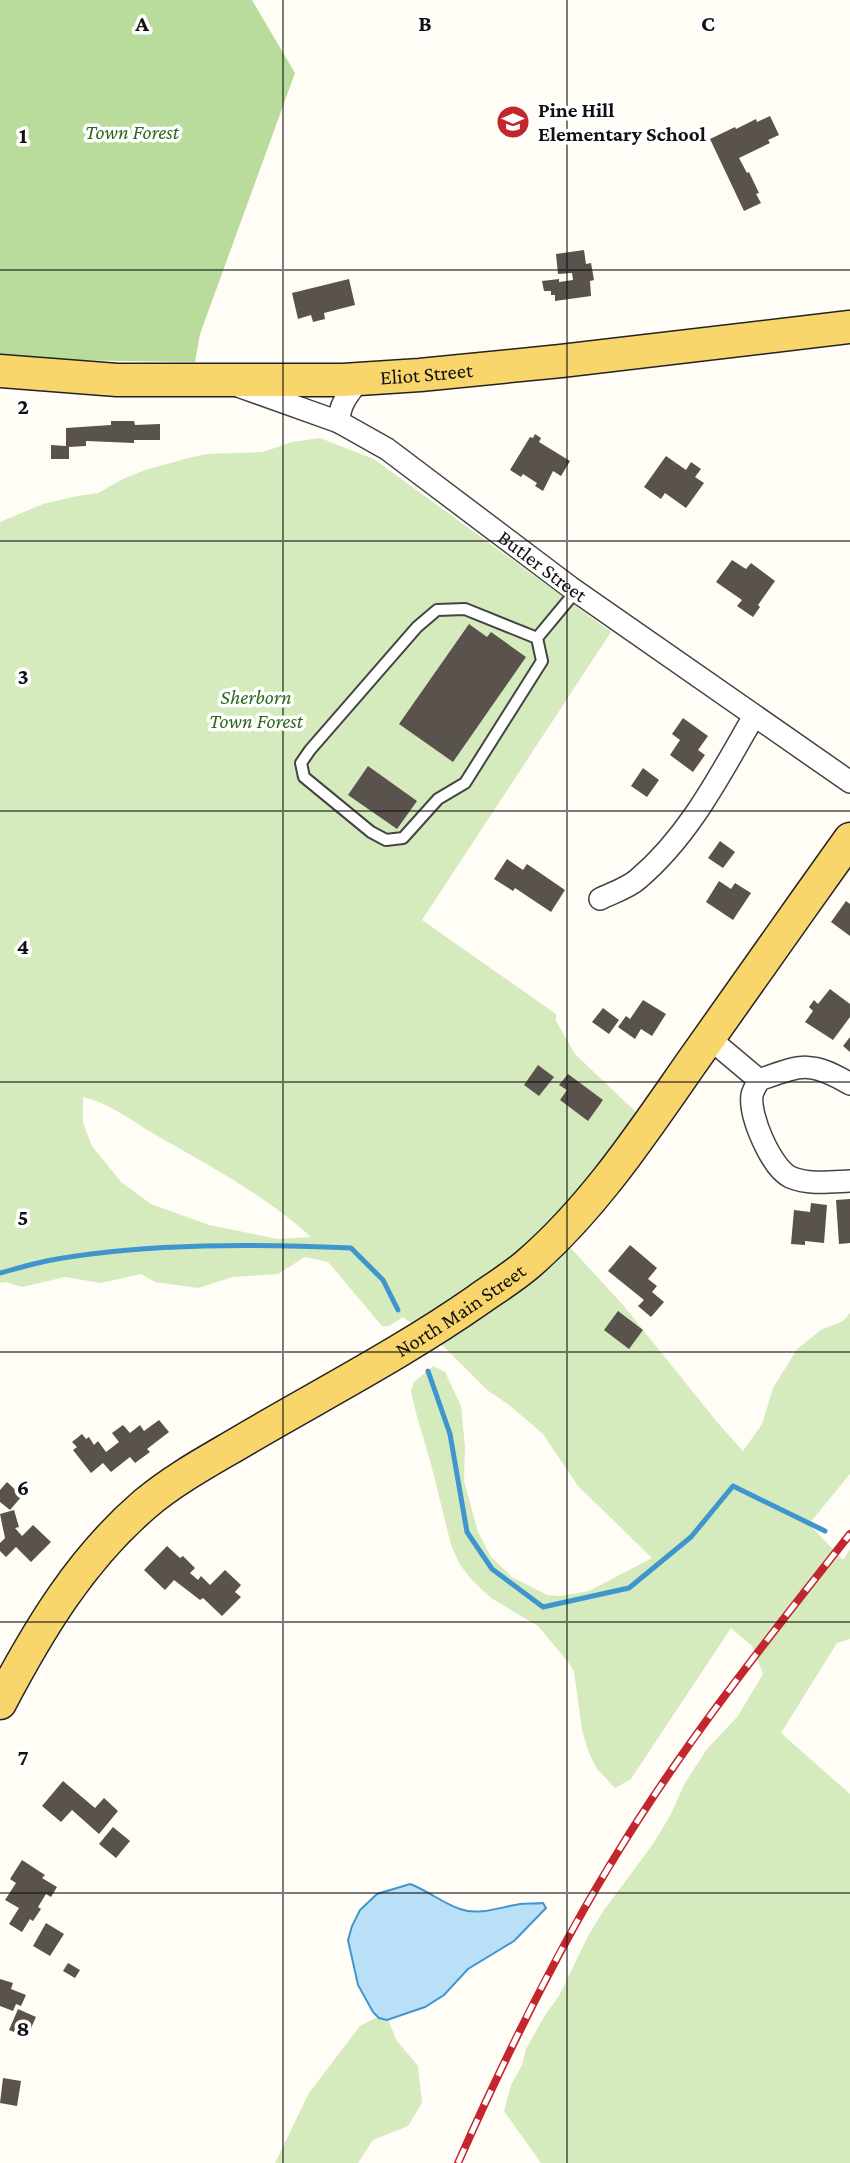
<svg xmlns="http://www.w3.org/2000/svg" width="850" height="2163" viewBox="0 0 850 2163" font-family="'Crimson Pro',serif">
  <style>
    .green { fill: #d5ebbd; fill-rule: evenodd }
    .forest { fill: #b9dc9c }
    .water { fill: #b9e0f7; stroke: #3f96cf; stroke-width: 2 }
    .lines { fill: none; stroke-linecap: round; stroke-linejoin: round }
    .stream { stroke: #3f96cf; stroke-width: 5 }
    .building { fill: #5a524d }
    .lane-casing { stroke: #444; stroke-width: 14 }
    .street-casing { stroke: #444; stroke-width: 24 }
    .primary-casing { stroke: #222; stroke-width: 35 }
    .lane { stroke: #fff; stroke-width: 10 }
    .street { stroke: #fff; stroke-width: 21 }
    .primary { stroke: #f9d66b; stroke-width: 32 }
    .rail-casing { stroke: #c4262e; stroke-width: 8 }
    .rail { stroke: #fff; stroke-width: 5; stroke-dasharray: 16; stroke-linecap: butt }
    .grid { fill: none; stroke: #111; stroke-width: 2; stroke-opacity: 0.55 }
    .labels { text-anchor: middle; dominant-baseline: central; stroke-width: 7; stroke-linejoin: round; paint-order: stroke }
    .poi-label { font-size: 21px; font-weight: bold; fill: #111; stroke: #fff; text-anchor: start }
    .park-label { font-size: 21px; font-style: italic; fill: #2f6b1f; stroke: #fff }
    .street-label { font-size: 21px; fill: #111; stroke: #fff }
    .grid-label { font-size: 23px; text-anchor: middle; font-weight: bold; fill: #111; stroke: #fff; stroke-width: 7; stroke-linejoin: round; paint-order: stroke }
  </style>
  <rect width="100%" height="100%" fill="#fffdf5"/>
  <!-- green -->
  <path class="green" d="M320,438L374,459L611,632L422,920L556,1014V1021L575,1054L641,1117L567,1244L623,1305L717,1422L743,1451L762,1424L773,1388L797,1349L821,1330L843,1321L850,1313V1474L809,1524L843,1560L850,1549V1639L837,1643L781,1733L850,1794V2163H541L504,2111L511,2085L522,2065L526,2049L545,2015L559,1996L588,1936L604,1910L653,1844L670,1816L685,1783L707,1749L738,1716L763,1674L752,1646L731,1628L631,1779L615,1788L597,1769L589,1753L582,1730L574,1672L569,1663L538,1626L491,1598L472,1580L460,1565L451,1545L431,1464L416,1413L411,1391L414,1382L433,1366L445,1372L461,1406L465,1447L464,1481L478,1532L491,1557L512,1577L547,1595L560,1596L589,1591L652,1558L578,1486L543,1434L509,1405L487,1390L443,1346L403,1317L389,1326H382L328,1262L305,1257L278,1274L233,1277L198,1288L155,1282L141,1274L101,1283L65,1277L22,1287L6,1282L0,1283V522L43,504L72,497L98,493L123,479L145,470L185,459L206,454L263,452L292,442ZM83,1097C109,1103 131,1120 154,1134C208,1165 265,1195 311,1237L278,1239L209,1225L151,1204L121,1182L92,1146L83,1123Z
    M377,2017L388,2020L397,2041L418,2066L422,2103L408,2126L373,2140L358,2163H275L309,2093L360,2026Z"/>
  <!-- forest -->
  <path class="forest" d="M0,0H252L295,73L200,334L195,362L55,360L0,356Z"/>
  <!-- water -->
  <path class="water" d="M410,1884C427,1890 442,1903 460,1909C479,1916 501,1907 520,1904C528,1903 535,1904 543,1903L546,1908L514,1941L468,1969L444,1995L425,2007L387,2020L379,2018L373,2012L358,1985L348,1940L352,1926L360,1910L377,1894Z"/>
  <g class="lines">
    <!-- stream -->
    <path class="stream" d="M0,1273C19,1268 38,1262 57,1259C152,1243 256,1244 351,1248L383,1280L398,1310
      M428,1371L450,1434L467,1532L492,1569L543,1607L629,1588L691,1537L733,1486L825,1531"/>
  </g>
  <!-- building -->
  <path class="building" d="M770,116L779,135L768,140L770,143L739,158L747,173L749,172L759,193L756,194L761,203L744,211L710,139L735,127L736,129L756,119L757,122Z
    M584,250L586,264L591,263L594,280L590,281L591,296L555,301V295H551V291H544L542,281L559,279V282L573,280L572,273L558,274L556,254Z
    M349,279L355,305L324,313L325,319L313,322L311,315L298,319L292,293Z
    M111,421H134L135,425L160,424V440H134V443L86,441V446L69,447V459H51V445L66,446V428L111,425Z
    M535,434L541,438L539,442L570,461L561,476L553,471L543,491L535,486L537,483L523,474L521,477L510,470L530,437L533,438Z
    M666,456L686,470L691,462L701,469L695,477L704,483L686,508L665,493L661,499L644,487Z
    M732,560L746,569L751,563L775,581L758,605L760,607L753,617L737,606L742,600L716,582Z
    M469,624L487,637L491,632L526,657L453,762L399,724Z
    M683,718L708,736L698,750L705,755L693,772L670,755L680,740L672,734Z
    M368,766L417,801L397,829L348,795Z
    M643,768L659,780L647,797L631,786Z
    M720,841L735,852L723,868L708,858Z
    M507,859L523,870L527,864L565,890L551,912L515,888L513,891L494,879Z
    M719,881L731,889L735,883L751,893L733,920L706,902Z
    M846,901L850,904V936L831,922Z
    M830,989L850,1004V1017L833,1040L805,1022L813,1011L809,1007L814,1000L818,1004Z
    M643,1000L666,1014L652,1036L641,1029L635,1039L618,1027L626,1016L630,1019Z
    M603,1008L619,1020L609,1034L592,1022Z
    M850,1037V1052L843,1046Z
    M538,1065L554,1077L539,1096L524,1085Z
    M568,1074L603,1100L588,1121L560,1100L567,1090L559,1085Z
    M850,1199V1243L839,1244L836,1200Z
    M811,1203L827,1205L824,1243L805,1241V1245L791,1244L794,1210L810,1212Z
    M630,1245L657,1268L648,1279L657,1286L652,1292L664,1302L651,1317L638,1306L644,1300L608,1271Z
    M618,1311L643,1330L629,1349L604,1330Z
    M159,1420L169,1432L147,1449L150,1452L135,1463L130,1457L111,1472L103,1463L91,1473L73,1450L77,1447L72,1442L82,1434L86,1439L89,1437L94,1445L98,1441L106,1452L119,1442L112,1433L123,1425L130,1433L140,1425L144,1431Z
    M7,1482L22,1496L10,1510L0,1502V1490Z
    M14,1510L19,1527L15,1528L22,1536L33,1525L51,1542L31,1562L16,1547L6,1557L0,1551V1543L5,1538L0,1514Z
    M167,1546L180,1558L183,1556L195,1568L190,1573L198,1580L201,1576L210,1585L225,1570L241,1585L235,1592L241,1597L222,1616L203,1598L200,1600L174,1580L165,1590L144,1570Z
    M63,1781L95,1808L104,1798L118,1811L99,1834L72,1810L61,1822L42,1806Z
    M113,1827L130,1841L116,1858L99,1844Z
    M22,1860L45,1875L42,1878L57,1887L51,1897L46,1894L38,1907L41,1909L33,1921L30,1919L22,1932L9,1924L19,1908L5,1900L16,1883L10,1879Z
    M46,1923L64,1934L50,1956L33,1946Z
    M68,1963L80,1970L75,1978L63,1971Z
    M0,1979L13,1983L11,1989L26,1995L21,2006L16,2004L13,2011L0,2006Z
    M18,2009L36,2017L27,2037L9,2030Z
    M3,2078L21,2081L17,2106L0,2103Z"/>
  <g class="lines">
    <defs>
      <path id="lane" d="M537,638L542,661L465,783L438,799L403,838L386,840L371,832L304,777L301,763L310,750L417,627L437,610L465,609L537,638L576,591"/>
      <g id="street">
        <path id="s1" d="M238,386L339,422L387,449L570,587L850,782"/>
        <path d="M339,422C339,404 349,393 360,379"/>
        <path d="M600,899C612,893 628,888 638,879C690,835 721,773 754,716"/>
        <path d="M709,1038L759,1080"/>
        <path d="M850,1084C810,1060 801,1065 759,1080C757,1084 753,1090 752,1095C749,1116 771,1167 790,1177C809,1185 830,1182 850,1181"/>
      </g>
      <g id="primary">
        <path id="s2" d="M0,371L117,380H343L420,375L561,361L850,327"/>
        <path id="s3" d="M0,1703C39,1629 81,1559 145,1504C177,1477 214,1458 249,1437C326,1392 405,1351 478,1300C495,1288 513,1277 528,1264C594,1207 643,1132 692,1062C745,987 797,913 850,839"/>
      </g>
    </defs>
    <!-- lane casing -->
    <use href="#lane" class="lane-casing"/>
    <!-- street casing -->
    <use href="#street" class="street-casing"/>
    <!-- primary casing -->
    <use href="#primary" class="primary-casing"/>
    <!-- lane -->
    <use href="#lane" class="lane"/>
    <!-- street -->
    <use href="#street" class="street"/>
    <!-- primary -->
    <use href="#primary" class="primary"/>
    <defs>
      <path id="rail" d="M458,2163C506,2055 558,1948 621,1847C689,1737 770,1636 850,1534"/>
    </defs>
    <!-- rail casing -->
    <use href="#rail" class="rail-casing"/>
    <!-- rail -->
    <use href="#rail" class="rail"/>
  </g>
  <!-- grid -->
  <path class="grid" d="M283,0V2163M567,0V2163M0,270H850M0,541H850M0,811H850M0,1082H850M0,1352H850M0,1622H850M0,1893H850"/>
  <!-- icons -->
  <defs>
    <symbol id="school-disc" viewBox="-11 -11 22 22"><circle r="9.5" fill="#c4262e" stroke="#fff"/><path d="M0-5L7-2L0 1L-7-2ZM-4 1L0 2.5L4 1V4Q0 6-4 4Z" fill="#fff"/></symbol>
  </defs>
  <g fill-rule="evenodd">
    <use href="#school-disc" x="494" y="103" width="38" height="38"/>
  </g>
  <g class="labels">
    <!-- poi labels -->
    <g class="poi-label">
      <text x="538" y="110">Pine Hill<tspan x="538" dy="24">Elementary School</tspan></text>
    </g>
    <!-- park labels -->
    <g class="park-label">
      <text x="132" y="132">Town Forest</text>
      <text x="256" y="697">Sherborn<tspan x="256" dy="24">Town Forest</tspan></text>
    </g>
    <!-- street labels -->
    <g class="street-label">
      <text stroke="none"><textPath href="#s2" startOffset="427">Eliot Street</textPath></text>
      <text stroke="none"><textPath href="#s1" startOffset="357">Butler Street</textPath></text>
      <text stroke="none"><textPath href="#s3" startOffset="618">North Main Street</textPath></text>
    </g>
  </g>
  <g class="grid-label">
    <text x="142" y="31">A</text>
    <text x="425" y="31">B</text>
    <text x="708" y="31">C</text>
    <text x="23" y="143">1</text>
    <text x="23" y="414">2</text>
    <text x="23" y="684">3</text>
    <text x="23" y="954">4</text>
    <text x="23" y="1225">5</text>
    <text x="23" y="1495">6</text>
    <text x="23" y="1765">7</text>
    <text x="23" y="2036">8</text>
  </g>
</svg>
